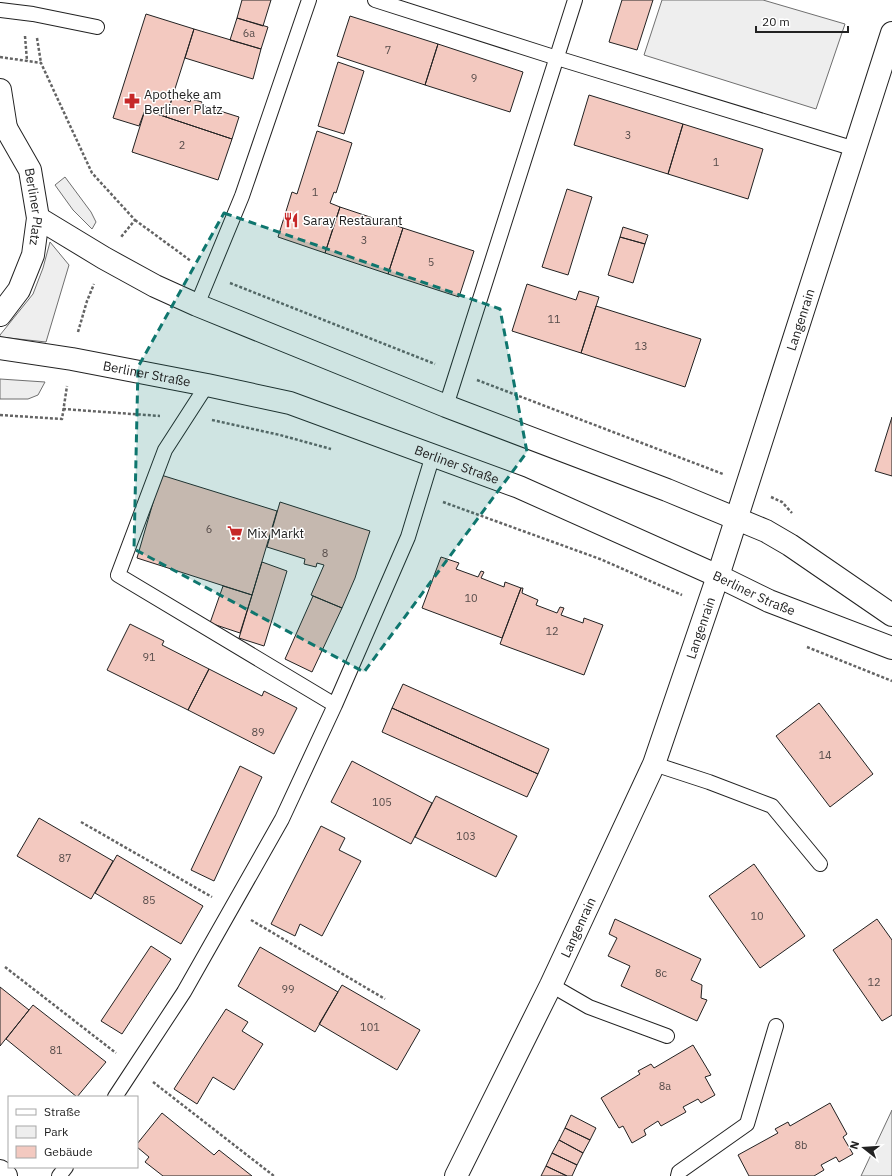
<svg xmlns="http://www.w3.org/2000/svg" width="892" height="1176" viewBox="0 0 892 1176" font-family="'IBM Plex Sans',sans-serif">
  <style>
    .green { fill: #eee; stroke: #6f6f6f }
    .building { fill: #f3c9c0; stroke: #222 }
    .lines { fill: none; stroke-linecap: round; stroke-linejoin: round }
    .service-casing { stroke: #222; stroke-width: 16 }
    .minor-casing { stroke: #222; stroke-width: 24 }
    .tertiary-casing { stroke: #222; stroke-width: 24 }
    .path { stroke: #646464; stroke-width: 2.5; stroke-dasharray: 3 2; stroke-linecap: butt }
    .service { stroke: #fff; stroke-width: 14 }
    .minor { stroke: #fff; stroke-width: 22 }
    .tertiary { stroke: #fff; stroke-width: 22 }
    .marked { fill: #0f766e; fill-opacity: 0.2; stroke: #0f766e; stroke-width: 3; stroke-dasharray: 8 5; stroke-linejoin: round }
    .labels { text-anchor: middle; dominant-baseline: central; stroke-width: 3; stroke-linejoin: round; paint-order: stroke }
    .number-label { font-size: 11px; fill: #564c4a }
    .poi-label { font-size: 13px; fill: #222; stroke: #fff; text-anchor: start }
    .street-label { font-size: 13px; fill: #222; stroke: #fff }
  </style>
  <rect width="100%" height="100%" fill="#fff"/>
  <!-- green -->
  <path class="green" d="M662,0H763L845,24L816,109L644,55Z
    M65,177L91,212L96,222L92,229L73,210L55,185Z
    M50,242L69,265L46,342L0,337V335L33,294L43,268Z
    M0,379L45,382L38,395L28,399H0Z
    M892,1110V1176H861Z"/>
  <!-- building -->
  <path class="building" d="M242,0H271L263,26L237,18Z
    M622,0H653L637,50L609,42Z
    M146,14L194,29L166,117L145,110L139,126L113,118Z
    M350,16L438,44L425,85L337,56Z
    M237,18L268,27L261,49L230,40Z
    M194,29L261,49L253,79L185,58Z
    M438,44L523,72L510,112L425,85Z
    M338,62L364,71L344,134L318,126Z
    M589,95L683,124L668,174L574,145Z
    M173,96L190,102L191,99L202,102L201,105L239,117L232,139L166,117Z
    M145,110L232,139L218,180L132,152Z
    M683,124L763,149L748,199L668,174Z
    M317,131L352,143L336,193L334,192L330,203L340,207L325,253L278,237L292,192L297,194Z
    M567,189L592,197L568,275L542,267Z
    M340,207L403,228L388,274L325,253Z
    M623,227L648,235L645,244L620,237Z
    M403,228L474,251L459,297L388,274Z
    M620,237L645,244L633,283L608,275Z
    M527,284L576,300L579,291L599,297L581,353L512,331Z
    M596,306L701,339L685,387L581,353Z
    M892,417V476L875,471Z
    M161,475L277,511L252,595L137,558Z
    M280,502L370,531L355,578L342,608L311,595L324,565L317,563L316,567L304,564L305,559L267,547Z
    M441,557L459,563L456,569L478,577L481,571L484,572L481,578L504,587L505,582L521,588L502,638L422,608Z
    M262,562L287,571L264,646L239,638Z
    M223,586L252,595L240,633L210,623Z
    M521,588H523L522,593L538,600L536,605L557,613L560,607L564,608L561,615L583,623L584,618L603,625L584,675L500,644Z
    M313,596L342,608L312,672L285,659Z
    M130,624L164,641L162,645L209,669L188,710L107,670Z
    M209,669L262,696L264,691L297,708L274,754L188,710Z
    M403,684L549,749L538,774L392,708Z
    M819,703L873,774L830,807L776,736Z
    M392,708L538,774L527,797L382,732Z
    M352,761L432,803L411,844L331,802Z
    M240,766L262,777L214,881L191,870Z
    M436,796L517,836L496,877L415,837Z
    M39,818L113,861L91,899L17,856Z
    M321,826L345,838L339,850L361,861L322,936L300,924L295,936L271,924Z
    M117,855L203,906L181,944L95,893Z
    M754,864L805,936L760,968L709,896Z
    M615,919L701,959L691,980L702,985L701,998L707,1000L697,1021L621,986L630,966L608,956L617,938L609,934Z
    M877,919L892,940V1015L882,1021L833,950Z
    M151,946L171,959L122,1034L101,1021Z
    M260,947L338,992L315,1032L238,986Z
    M342,985L420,1030L397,1070L319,1024Z
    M0,987L29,1010L0,1046Z
    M33,1005L106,1062L77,1097L6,1039Z
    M226,1009L248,1022L242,1031L263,1044L234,1090L213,1077L197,1104L174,1089Z
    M693,1045L711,1075L705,1077L715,1095L701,1103L698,1099L683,1107L686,1112L661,1126L658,1121L644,1130L646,1135L632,1143L623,1126L619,1128L601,1098L640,1074L638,1071L651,1064L654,1068Z
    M830,1103L847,1134L843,1137L853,1154L839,1162L836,1157L821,1165L824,1170L814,1176H749L738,1155L778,1133L775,1129L788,1122L790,1126Z
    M162,1113L214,1155L219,1150L252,1176H163L145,1162L149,1157L137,1147V1144Z
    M571,1115L596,1128L590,1140L565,1128Z
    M565,1128L590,1140L583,1153L559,1140Z
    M559,1140L583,1153L577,1165L552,1153Z
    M552,1153L577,1165L572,1176H567L546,1166Z
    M546,1166L567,1176H541Z"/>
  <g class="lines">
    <defs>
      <path id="service" d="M375,0L557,58L855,149
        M0,10L33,14L97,27
        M197,305L242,196L309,0
        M207,385L165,450L118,575L335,705
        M446,406L575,0
        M654,764L709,782L772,806L820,864
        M551,985L589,1007L667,1036
        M115,1097L184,992L282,819L335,705L408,537L433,455
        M59,1176L66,1167
        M678,1176L679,1172L747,1124L776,1026"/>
      <g id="minor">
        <path d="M0,1171L6,1176"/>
        <path id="s1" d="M456,1176L551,985L654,764L718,576L892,33"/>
      </g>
      <g id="tertiary">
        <path d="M0,90L6,128"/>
        <path id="s2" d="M0,122L6,128L30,170L38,218L33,255L19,290L0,315"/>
        <path d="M38,218L104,258L155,286L197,305L446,406L667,490L766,531L790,545L892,615"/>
        <path id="s3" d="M0,348L72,359L207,385L290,403L519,487L718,576L769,601L892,648"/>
      </g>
    </defs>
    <!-- service casing -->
    <use href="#service" class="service-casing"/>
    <!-- minor casing -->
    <use href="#minor" class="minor-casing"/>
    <!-- tertiary casing -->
    <use href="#tertiary" class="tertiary-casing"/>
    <!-- path -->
    <path class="path" d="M25,36L27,61
      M37,38L41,63
      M0,57L41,63L92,173L135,220L121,237
      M135,220L191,261
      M230,283L435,364
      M78,332L87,301L94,284
      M477,380L723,474
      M63,409L160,416
      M0,415L62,419L67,386
      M212,420L280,435L331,449
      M771,497L782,502L792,513
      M443,502L600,559L682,595
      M807,647L892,681
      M81,822L212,897
      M251,920L385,999
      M5,967L116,1053
      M153,1082L274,1176"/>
    <!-- service -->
    <use href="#service" class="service"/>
    <!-- minor -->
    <use href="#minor" class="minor"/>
    <!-- tertiary -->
    <use href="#tertiary" class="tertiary"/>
  </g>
  <!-- marked area -->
  <path class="marked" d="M224,213L500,309L527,452L364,672L134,549L138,367Z"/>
  <!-- icons -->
  <defs>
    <symbol id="pharmacy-bare" viewBox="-9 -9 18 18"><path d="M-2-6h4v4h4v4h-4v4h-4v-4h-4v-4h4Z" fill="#c62828" stroke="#fff" stroke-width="2.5" paint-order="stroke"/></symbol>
    <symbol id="restaurant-bare" viewBox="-9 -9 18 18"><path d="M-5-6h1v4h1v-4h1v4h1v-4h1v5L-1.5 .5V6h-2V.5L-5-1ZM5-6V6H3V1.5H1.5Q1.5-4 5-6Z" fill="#c62828" stroke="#fff" stroke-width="2.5" paint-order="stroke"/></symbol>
    <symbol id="supermarket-bare" viewBox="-9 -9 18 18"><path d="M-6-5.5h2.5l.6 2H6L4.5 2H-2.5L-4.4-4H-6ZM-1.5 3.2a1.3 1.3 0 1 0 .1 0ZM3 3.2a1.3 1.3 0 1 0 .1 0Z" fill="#c62828" stroke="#fff" stroke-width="2.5" paint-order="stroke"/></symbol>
  </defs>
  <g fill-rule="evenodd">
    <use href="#pharmacy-bare" x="121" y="90" width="22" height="22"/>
    <use href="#restaurant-bare" x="280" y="209" width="22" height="22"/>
    <use href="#supermarket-bare" x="224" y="522" width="22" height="22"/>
  </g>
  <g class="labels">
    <!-- number labels -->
    <g class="number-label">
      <text x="249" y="33">6a</text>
      <text x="388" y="50">7</text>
      <text x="474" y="78">9</text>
      <text x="628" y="135">3</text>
      <text x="182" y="145">2</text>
      <text x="716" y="162">1</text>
      <text x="315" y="192">1</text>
      <text x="364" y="240">3</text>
      <text x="431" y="262">5</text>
      <text x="554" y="319">11</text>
      <text x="641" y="346">13</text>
      <text x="209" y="529">6</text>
      <text x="325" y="553">8</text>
      <text x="471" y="598">10</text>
      <text x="552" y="631">12</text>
      <text x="149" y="657">91</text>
      <text x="258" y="732">89</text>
      <text x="825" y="755">14</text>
      <text x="382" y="802">105</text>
      <text x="466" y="836">103</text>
      <text x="65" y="858">87</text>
      <text x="149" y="900">85</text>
      <text x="757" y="916">10</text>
      <text x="661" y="973">8c</text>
      <text x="874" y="982">12</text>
      <text x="288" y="989">99</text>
      <text x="370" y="1027">101</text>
      <text x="56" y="1050">81</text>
      <text x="665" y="1086">8a</text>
      <text x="801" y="1145">8b</text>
    </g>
    <!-- poi labels -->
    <g class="poi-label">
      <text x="144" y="94">Apotheke am<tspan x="144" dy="15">Berliner Platz</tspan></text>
      <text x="303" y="220">Saray Restaurant</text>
      <text x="247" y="533">Mix Markt</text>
    </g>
    <!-- street labels -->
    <g class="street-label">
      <text stroke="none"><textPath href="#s2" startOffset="94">Berliner Platz</textPath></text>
      <text stroke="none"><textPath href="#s1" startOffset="925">Langenrain</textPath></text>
      <text stroke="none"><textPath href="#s3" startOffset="149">Berliner Straße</textPath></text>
      <text stroke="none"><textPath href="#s3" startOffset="473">Berliner Straße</textPath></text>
      <text stroke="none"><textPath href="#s3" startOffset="797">Berliner Straße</textPath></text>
      <text stroke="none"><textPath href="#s1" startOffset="601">Langenrain</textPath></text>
      <text stroke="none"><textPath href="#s1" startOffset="277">Langenrain</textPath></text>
    </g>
  </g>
  <!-- legend -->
  <rect x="8" y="1096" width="130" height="72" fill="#ffffff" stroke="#a7a7a7"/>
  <rect x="16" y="1109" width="20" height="6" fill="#ffffff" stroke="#a7a7a7"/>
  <text x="44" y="1116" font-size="12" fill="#222222">Straße</text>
  <rect x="16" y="1126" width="20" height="12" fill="#eeeeee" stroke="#a7a7a7"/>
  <text x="44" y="1136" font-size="12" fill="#222222">Park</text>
  <rect x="16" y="1146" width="20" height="12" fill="#f3c9c0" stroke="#a7a7a7"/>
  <text x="44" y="1156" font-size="12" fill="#222222">Gebäude</text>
  <!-- north arrow -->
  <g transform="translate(864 1148) rotate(287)" stroke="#ffffff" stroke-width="3" paint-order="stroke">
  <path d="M0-3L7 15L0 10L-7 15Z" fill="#222222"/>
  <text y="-6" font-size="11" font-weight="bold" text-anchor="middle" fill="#222222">N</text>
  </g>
  <!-- scale -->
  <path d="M756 26v6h92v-6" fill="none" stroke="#222222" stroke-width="2"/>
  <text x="762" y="26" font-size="12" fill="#222222" stroke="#ffffff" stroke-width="3" paint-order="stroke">20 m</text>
</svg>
